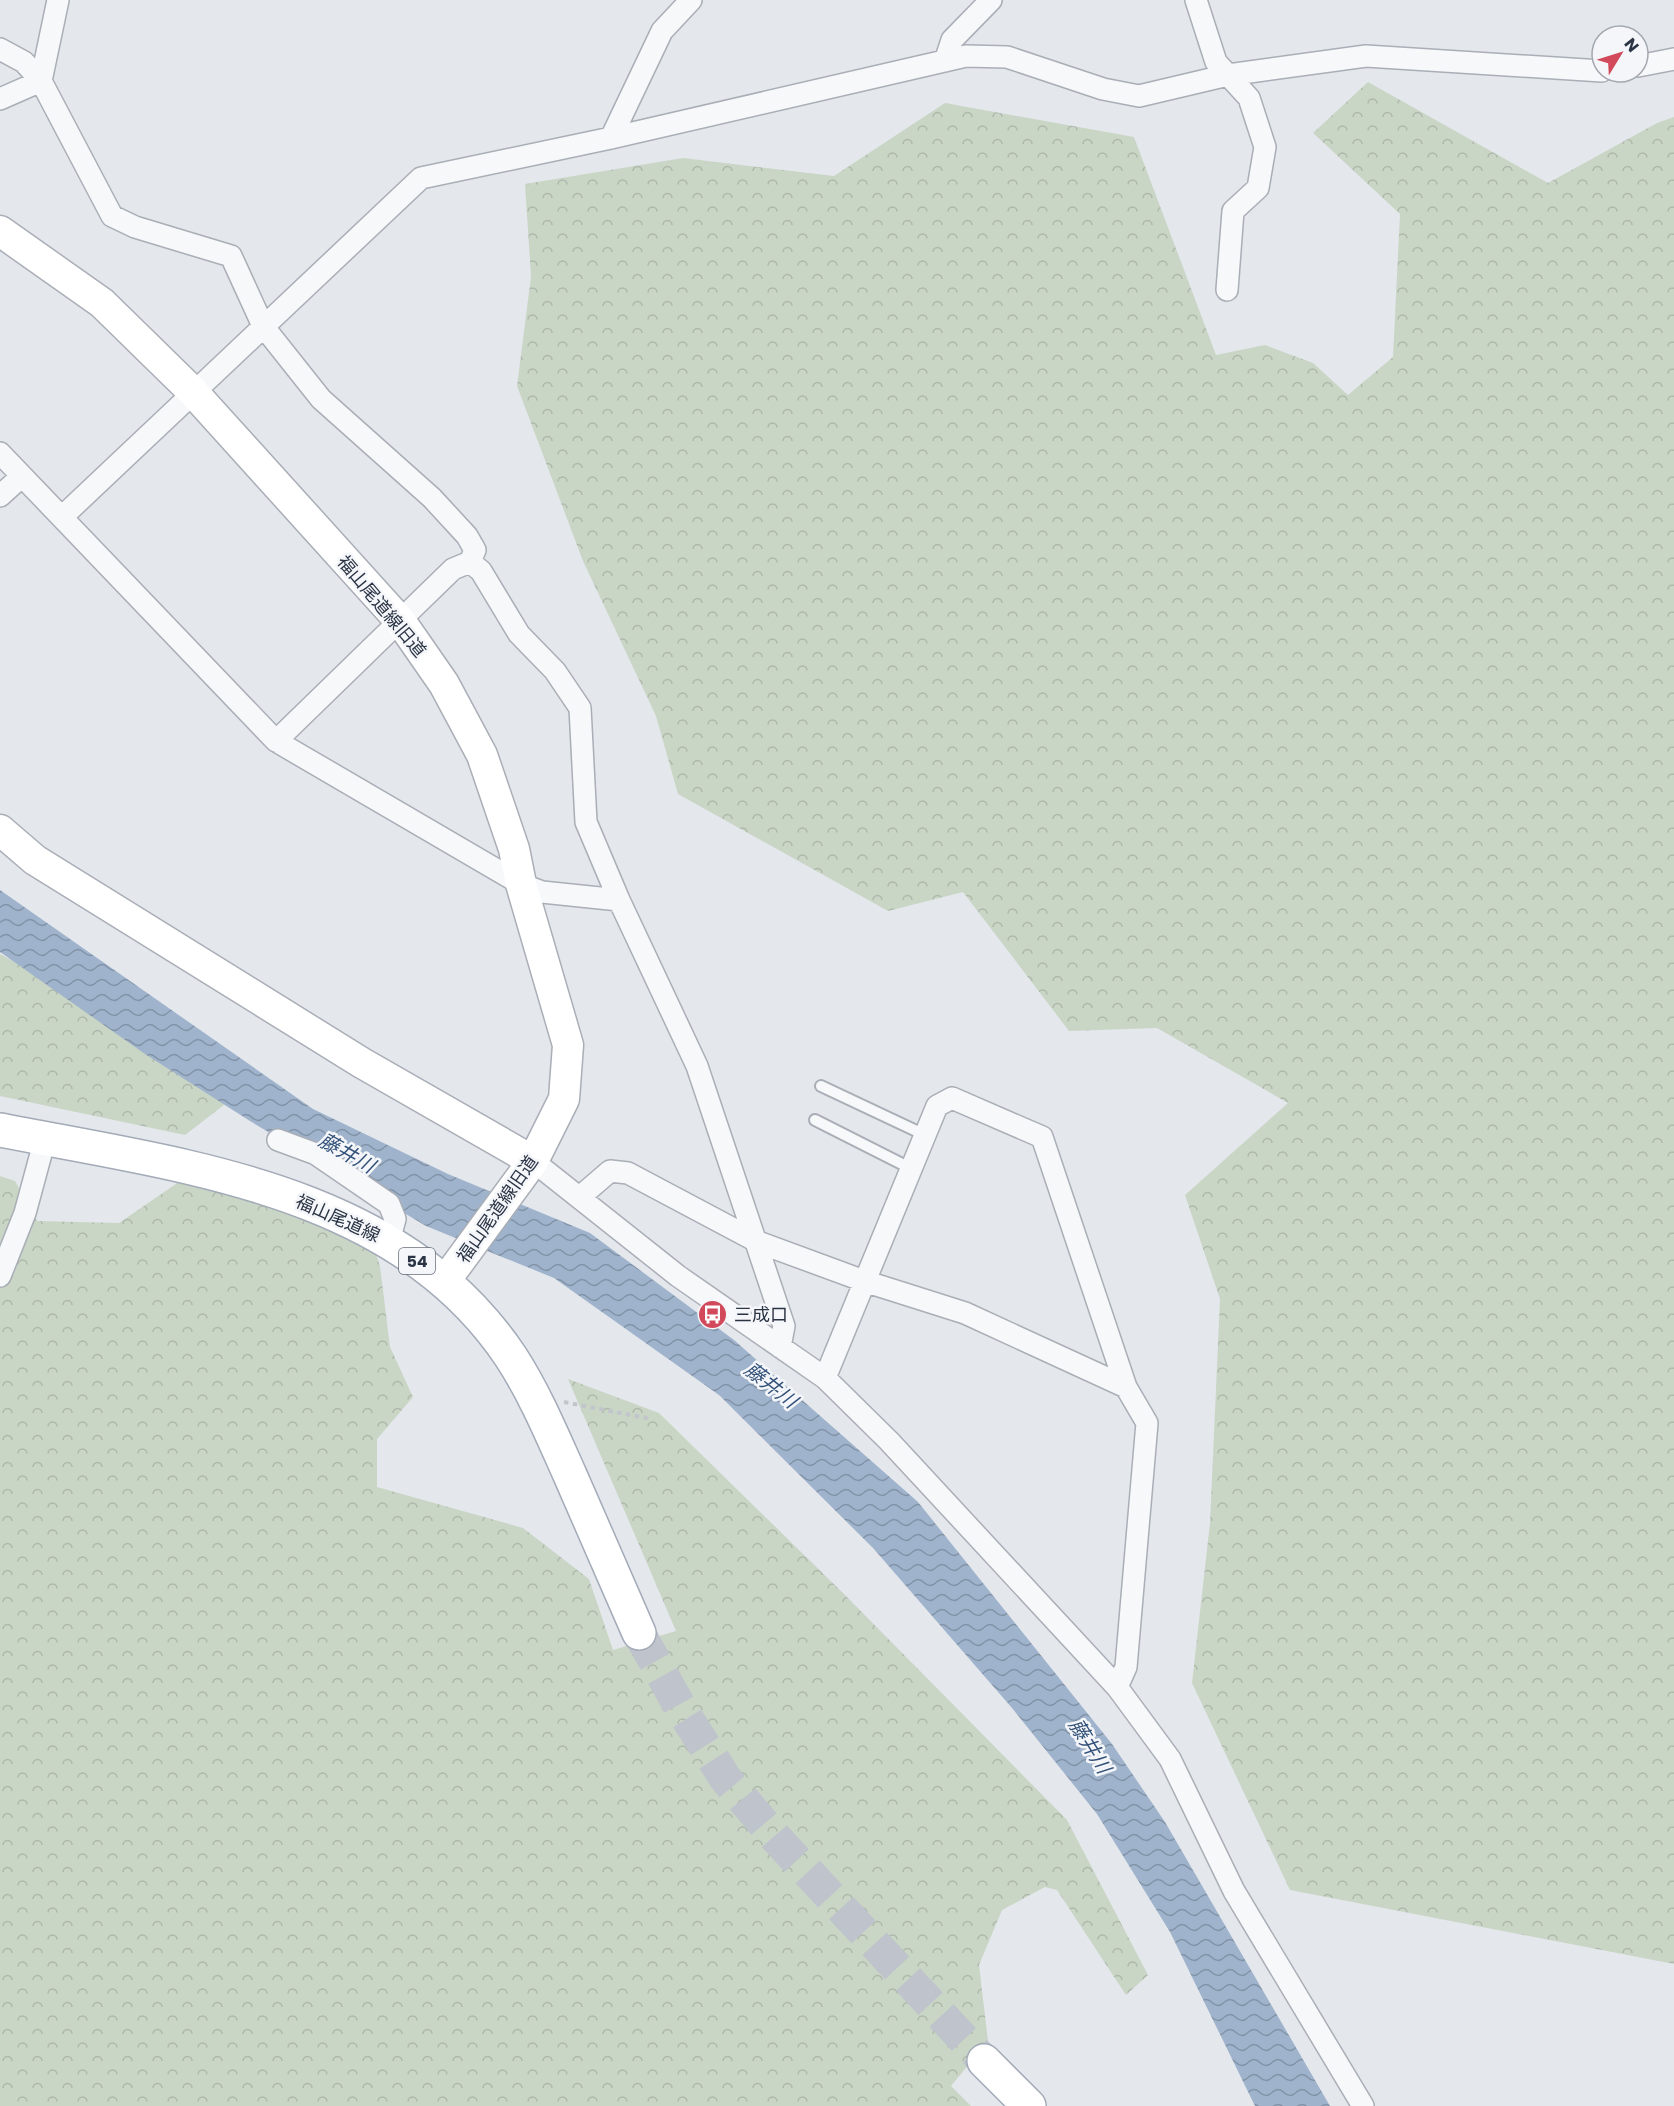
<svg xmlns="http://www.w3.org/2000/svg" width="1674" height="2106" viewBox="0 0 1674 2106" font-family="Poppins,'Noto Sans JP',sans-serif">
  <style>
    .forest { fill: url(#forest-crowns) }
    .water { fill: url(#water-waves) }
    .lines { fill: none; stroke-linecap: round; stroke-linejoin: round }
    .primary-tunnel { stroke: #bfc3cb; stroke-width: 33; stroke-dasharray: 33 16; stroke-linecap: butt }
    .lane-casing { stroke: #a9aeb7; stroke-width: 14 }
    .street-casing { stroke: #a9aeb7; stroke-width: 24 }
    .secondary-casing { stroke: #a9aeb7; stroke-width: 33 }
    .primary-casing { stroke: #a3abb8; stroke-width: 36 }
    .path { stroke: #c2c5cb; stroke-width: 4; stroke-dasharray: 4.5 4.5; stroke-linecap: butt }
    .lane { stroke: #f7f8fa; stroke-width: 10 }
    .street { stroke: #f7f8fa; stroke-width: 21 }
    .secondary { stroke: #fff; stroke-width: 30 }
    .primary { stroke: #fff; stroke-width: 33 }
    .labels { text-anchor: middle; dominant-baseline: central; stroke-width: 5; stroke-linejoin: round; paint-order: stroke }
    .shield { fill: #f4f6f9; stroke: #676e7b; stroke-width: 1.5 }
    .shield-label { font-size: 16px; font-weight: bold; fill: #2b3445 }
    .street-label { font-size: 18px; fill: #2b3445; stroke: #f4f6f9 }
    .poi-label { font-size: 18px; fill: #2b3445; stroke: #f4f6f9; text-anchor: start }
    .water-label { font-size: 20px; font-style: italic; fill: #34527a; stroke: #f4f6f9 }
  </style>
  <defs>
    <pattern id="forest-crowns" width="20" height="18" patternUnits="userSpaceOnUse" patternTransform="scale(1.5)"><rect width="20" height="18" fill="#c9d6c5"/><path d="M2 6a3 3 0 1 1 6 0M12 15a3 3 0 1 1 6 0" fill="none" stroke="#adb8ab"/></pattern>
    <pattern id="water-waves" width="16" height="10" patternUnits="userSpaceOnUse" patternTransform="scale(1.5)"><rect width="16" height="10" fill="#9fb4cc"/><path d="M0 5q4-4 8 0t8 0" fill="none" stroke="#8293a7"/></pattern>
  </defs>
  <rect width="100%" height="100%" fill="#e4e7ec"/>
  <!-- forest -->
  <path class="forest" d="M1368,82L1548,183L1657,123L1674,117V1964L1290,1890L1192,1683L1210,1523L1220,1299L1185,1195L1288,1103L1157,1028L1069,1031L963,892L888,911L678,794L656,716L583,561L517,386L531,277L525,184L683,158L834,176L945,103L1134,137L1216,355L1265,345L1313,363L1348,395L1393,357L1400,214L1313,133Z
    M0,954L246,1088L185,1135L0,1096Z
    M189,1175L362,1214L380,1266L390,1347L413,1397L377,1439V1487L523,1528L589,1579L613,1650L676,1631L568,1379L659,1413L844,1594L1067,1820L1148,1975L1126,1995L1057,1890L1045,1887L1002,1910L979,1965L988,2041L951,2086L971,2106H0V1176L15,1181L37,1221L119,1223Z"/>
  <!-- water -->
  <path class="water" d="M0,890L313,1109L448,1174L590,1233L734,1340L918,1502L1112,1744L1165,1822L1330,2106H1255L1170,1932L1097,1814L1012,1708L873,1548L719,1395L554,1278L426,1226L250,1121L145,1054L0,952Z"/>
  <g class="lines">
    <!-- primary-tunnel -->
    <path class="primary-tunnel" d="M639,1633L680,1707L725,1778L775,1837L984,2061"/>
    <defs>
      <path id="lane" d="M821,1086L925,1135
        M815,1120L912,1169"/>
      <path id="street" d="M58,0L41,81L112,216L135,227L231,256L263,326L321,399L432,498L467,536L475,550L470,562
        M1196,0L1216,62L1249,98L1265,147L1258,188L1233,211L1227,290
        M0,49L24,62L41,81L0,99
        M945,61L952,40L991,0
        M1638,66L1674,59
        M611,138L662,31L691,0
        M0,453L276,741L521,884L542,892L619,900
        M0,496L21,477
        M62,517L421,178L611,138L966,56L1007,57L1103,89L1139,96L1228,75L1366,56L1602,71
        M276,741L453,569L470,562L481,571L519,634L555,671L580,708L586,822L619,900L697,1066L784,1326L780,1347
        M278,1140L316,1154L389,1204L395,1219L389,1241
        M533,1161L678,1276L825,1378L889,1441L1117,1687L1170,1759L1234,1891L1363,2106
        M581,1196L610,1171L628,1173L758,1242L864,1281L965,1313L1126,1387
        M0,1276L25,1213L45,1139
        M825,1378L937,1106L952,1098L1042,1137L1126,1387L1147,1423L1126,1667L1117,1687"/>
      <path id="secondary" d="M0,231L102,303L194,393L401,622L444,684L482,755L514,849L521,884L568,1045L564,1099L533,1161L445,1281
        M0,830L35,860L362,1063L533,1161"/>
      <path id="primary" d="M0,1130C183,1166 398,1188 511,1357C535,1394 552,1435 570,1475C593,1527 616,1580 639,1633
        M984,2061L1029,2106"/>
    </defs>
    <!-- lane casing -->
    <use href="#lane" class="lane-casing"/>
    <!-- street casing -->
    <use href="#street" class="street-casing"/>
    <!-- secondary casing -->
    <use href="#secondary" class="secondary-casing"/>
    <!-- primary casing -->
    <use href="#primary" class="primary-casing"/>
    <!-- path -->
    <path class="path" d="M564,1402L651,1419"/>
    <!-- lane -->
    <use href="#lane" class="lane"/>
    <!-- street -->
    <use href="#street" class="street"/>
    <!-- secondary -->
    <use href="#secondary" class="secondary"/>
    <!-- primary -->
    <use href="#primary" class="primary"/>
  </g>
  <!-- icons -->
  <defs>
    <symbol id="bus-disc" viewBox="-11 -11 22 22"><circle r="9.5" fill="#d1495b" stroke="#f4f6f9"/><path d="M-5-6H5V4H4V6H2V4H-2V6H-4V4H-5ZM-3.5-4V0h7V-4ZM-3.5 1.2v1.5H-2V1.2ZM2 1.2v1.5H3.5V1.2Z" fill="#fff"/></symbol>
  </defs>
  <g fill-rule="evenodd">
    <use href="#bus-disc" x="696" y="1298" width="33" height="33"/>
  </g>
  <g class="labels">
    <!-- shield labels -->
    <rect class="shield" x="399" y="1248" width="36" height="26" rx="4.5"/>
    <g class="shield-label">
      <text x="417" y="1261">54</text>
    </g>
    <!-- street labels -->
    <g class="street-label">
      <text transform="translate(382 606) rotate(50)">福山尾道線旧道</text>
      <text transform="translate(497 1209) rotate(-55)">福山尾道線旧道</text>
      <text transform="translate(338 1218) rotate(24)">福山尾道線</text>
    </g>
    <!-- poi labels -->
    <g class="poi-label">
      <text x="734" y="1314">三成口</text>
    </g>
    <!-- water labels -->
    <g class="water-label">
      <text transform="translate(347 1153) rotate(29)">藤井川</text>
      <text transform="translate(771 1385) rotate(38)">藤井川</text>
      <text transform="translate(1090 1746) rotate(58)">藤井川</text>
    </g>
  </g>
  <!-- north arrow -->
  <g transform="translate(1620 54) rotate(52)"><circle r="28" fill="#f4f6f9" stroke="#a4a8b1" stroke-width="1.5"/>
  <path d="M0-4.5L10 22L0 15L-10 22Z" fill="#d1495b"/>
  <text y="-9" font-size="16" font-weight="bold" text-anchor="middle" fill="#2b3445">N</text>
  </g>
</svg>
